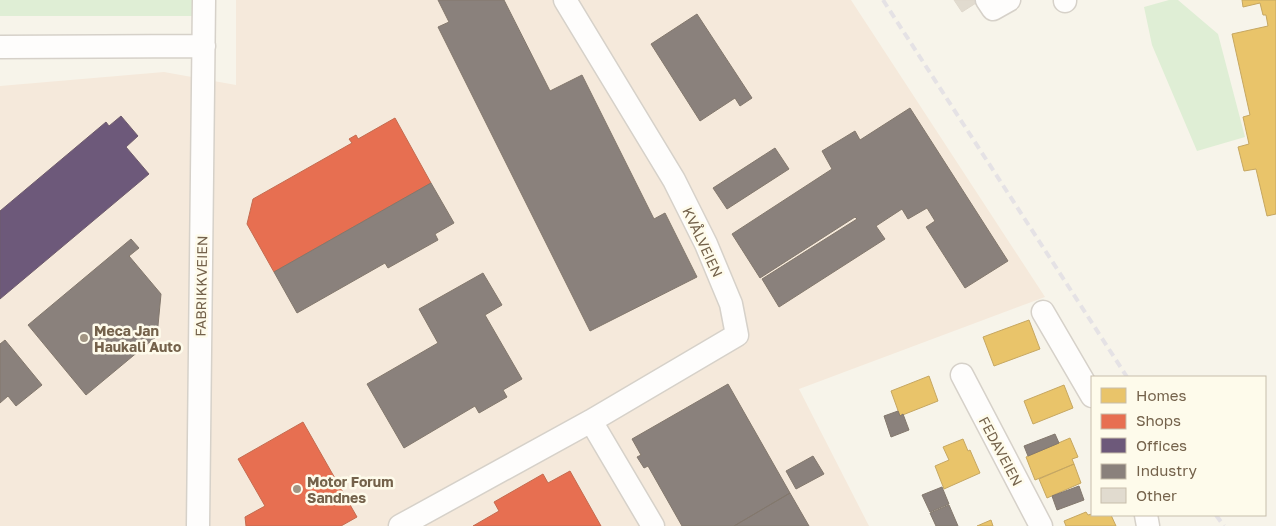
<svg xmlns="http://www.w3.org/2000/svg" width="1276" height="526" viewBox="0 0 1276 526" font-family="'Golos Text',sans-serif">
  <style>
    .commercial { fill: #f5e9db }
    .green { fill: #dfeed5 }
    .homes { fill: #e9c46a; stroke: #c6a761 }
    .shops { fill: #e76f51; stroke: #c46b4f }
    .offices { fill: #6d597a; stroke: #6f5c6c }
    .industry { fill: #8a817c; stroke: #83786d }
    .building { fill: #e1dbcf; stroke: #dfd8cc }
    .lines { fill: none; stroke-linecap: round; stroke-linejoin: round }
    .minor-casing { stroke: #d6d1c9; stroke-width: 25 }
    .minor { stroke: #fefdfc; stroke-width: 22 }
    .rail { stroke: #e5e2e5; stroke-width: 4; stroke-dasharray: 8 5; stroke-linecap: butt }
    .poi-dot { fill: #a29583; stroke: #fefbeb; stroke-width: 2 }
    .labels { text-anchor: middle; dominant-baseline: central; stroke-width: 5; stroke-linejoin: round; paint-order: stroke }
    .street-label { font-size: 14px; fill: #74624b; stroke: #fefbeb }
    .poi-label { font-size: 14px; font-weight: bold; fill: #74624b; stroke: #fefbeb; text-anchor: start }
  </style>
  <rect width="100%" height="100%" fill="#f7f4ea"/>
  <!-- commercial -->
  <path class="commercial" d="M236,0H851L1045,297L799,389L869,526H0V86L164,72L236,85Z"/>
  <!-- green -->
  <path class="green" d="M0,0H194V16H0Z
    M1169,0H1178L1218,34L1245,137L1197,151L1152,45L1144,7Z"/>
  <!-- homes -->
  <path class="homes" d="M1242,0H1276V214L1267,216L1256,169L1244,171L1238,147L1249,144L1243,117L1250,115L1232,34L1268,26L1266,15H1263L1260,3L1243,7Z
    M1029,320L1040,349L994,366L983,337Z
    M929,376L938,401L900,416L891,391Z
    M1064,385L1073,408L1033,424L1024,401Z
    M1070,438L1078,457L1072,459L1074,464L1035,480L1026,457Z
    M963,439L968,451L970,450L980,473L944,489L935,466L949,460L943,447Z
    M1074,464L1081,483L1047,498L1039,479Z
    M1086,512L1088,515L1092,514L1111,515L1116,526H1066L1064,521Z
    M991,520L993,526H977Z"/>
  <!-- shops -->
  <path class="shops" d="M395,118L431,183L274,272L247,224L253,199L352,143L349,139L356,135L358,139Z
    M303,422L357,517L341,526H246L245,517L265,506L238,459Z
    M570,471L601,526H473L499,511L494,502L543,474L548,483Z"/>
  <!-- offices -->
  <path class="offices" d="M121,116L138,136L126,147L149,174L0,299V211L106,122L109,126Z"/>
  <!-- industry -->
  <path class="industry" d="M438,0H504L550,91L582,75L654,219L665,213L697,277L590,331L438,27L449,22Z
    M697,14L752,98L740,106L735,98L700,121L651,44Z
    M910,108L1008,261L965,288L926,227L935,221L927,208L908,219L902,209L876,226L885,239L779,307L762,279L857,219L855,217L760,278L732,234L832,169L822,151L855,131L860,140Z
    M775,148L789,169L727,209L713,188Z
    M431,183L454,223L435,234L438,240L388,268L385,263L297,313L274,272Z
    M131,239L139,248L129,256L161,294L157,336L86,395L28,325Z
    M483,273L502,305L485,315L522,379L503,390L507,397L479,413L475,406L404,448L367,384L438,343L419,309Z
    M5,340L42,385L16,406L8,396L0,403V344Z
    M728,384L790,493L734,526H682L648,466L644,468L637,457L641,455L632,439Z
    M898,411L900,416L903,414L909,430L891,437L884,416Z
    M1055,434L1059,443L1028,456L1024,446Z
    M813,456L824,474L796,489L786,471Z
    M1079,486L1084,500L1057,510L1052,496Z
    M942,487L949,504L930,512L922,495Z
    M790,493L809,526H734Z
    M949,505L958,526H936L930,513Z"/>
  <!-- building -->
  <path class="building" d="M954,0H974L976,3L962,12Z"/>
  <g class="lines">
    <defs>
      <path id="minor" d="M987,0L993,9L1009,0
        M1065,0V1
        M0,47L204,46
        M1043,312L1092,396
        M962,375L1041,526
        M591,421L653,526
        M1146,515L1148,526
        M198,526L204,0
        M400,526L591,421L737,335L731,304L706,244L674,180L565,0"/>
    </defs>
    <!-- minor casing -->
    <use href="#minor" class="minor-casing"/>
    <!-- minor -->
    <use href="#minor" class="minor"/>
    <!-- rail -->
    <path class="rail" d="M883,0L1127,377
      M1216,515L1224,526"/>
  </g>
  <!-- markers -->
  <g class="poi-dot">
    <circle cx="84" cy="338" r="5"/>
    <circle cx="297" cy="489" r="5"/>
  </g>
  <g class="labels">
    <!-- street labels -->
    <g class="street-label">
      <text transform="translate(703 242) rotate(65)">KVÅLVEIEN</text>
      <text transform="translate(201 286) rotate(-89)">FABRIKKVEIEN</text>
      <text transform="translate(1001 451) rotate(62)">FEDAVEIEN</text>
    </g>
    <!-- poi labels -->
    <g class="poi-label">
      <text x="94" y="330">Meca Jan<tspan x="94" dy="16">Haukali Auto</tspan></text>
      <text x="307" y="481">Motor Forum<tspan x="307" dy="16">Sandnes</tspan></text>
    </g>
  </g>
  <!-- legend -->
  <rect x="1091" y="376" width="175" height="140" fill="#fefbeb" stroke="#c7beab"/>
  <rect x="1101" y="388" width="25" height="15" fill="#e9c46a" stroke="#c7beab"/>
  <text x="1136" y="401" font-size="15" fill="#74624b">Homes</text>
  <rect x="1101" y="414" width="25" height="15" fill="#e76f51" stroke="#c7beab"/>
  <text x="1136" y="426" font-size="15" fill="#74624b">Shops</text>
  <rect x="1101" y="438" width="25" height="15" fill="#6d597a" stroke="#c7beab"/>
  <text x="1136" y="451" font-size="15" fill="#74624b">Offices</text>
  <rect x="1101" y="464" width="25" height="15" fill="#8a817c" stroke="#c7beab"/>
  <text x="1136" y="476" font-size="15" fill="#74624b">Industry</text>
  <rect x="1101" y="488" width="25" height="15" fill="#e1dbcf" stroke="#c7beab"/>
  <text x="1136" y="501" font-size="15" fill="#74624b">Other</text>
</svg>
